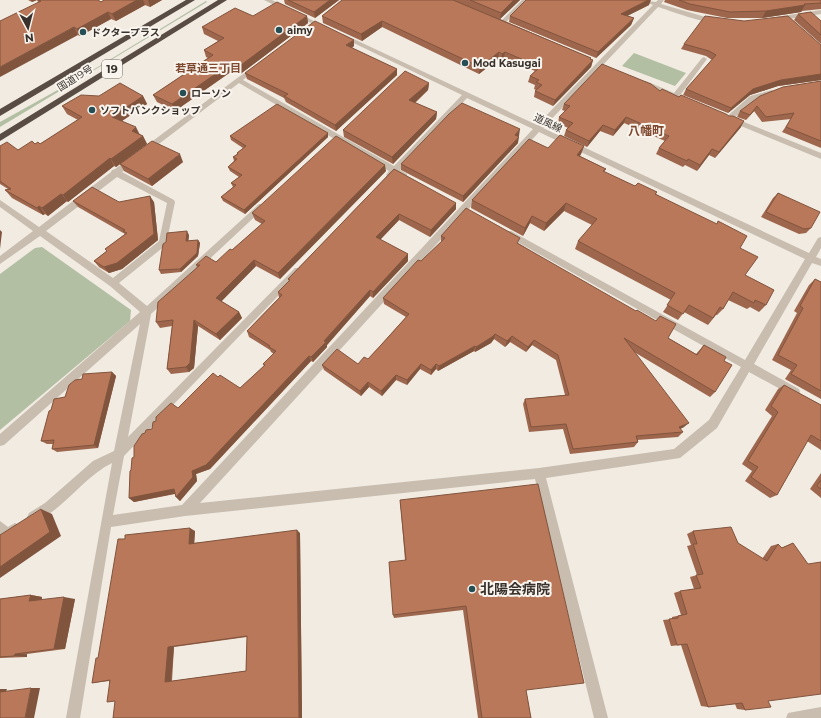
<svg xmlns="http://www.w3.org/2000/svg" width="821" height="718" viewBox="0 0 821 718" font-family="Montserrat,'Noto Sans JP',sans-serif">
  <style>
    .green { fill: #b3bfa3 }
    .lines { fill: none; stroke-linecap: round; stroke-linejoin: round }
    .minor { fill: #c8bdaf; fill-rule: evenodd }
    .highway { fill: #584c44; fill-rule: evenodd }
    .wall { fill: #9e674d; fill-rule: evenodd }
    .shaded-wall { fill: #81543e }
    .building { fill: #b87859; stroke: #81543e; fill-rule: evenodd }
    .poi-dot { fill: #264e55; stroke: #f9f5ee; stroke-width: 1.5 }
    .labels { text-anchor: middle; dominant-baseline: central; stroke-width: 4; stroke-linejoin: round; paint-order: stroke }
    .far-poi-label { font-size: 10px; font-weight: bold; fill: #38312c; stroke: #f9f5ee; text-anchor: start }
    .far-street-label { font-size: 10px; fill: #38312c; stroke: #f9f5ee }
    .far-neighbourhood-label { font-size: 11px; font-weight: bold; fill: #7e482e; stroke: #f9f5ee }
    .shield { fill: #f9f5ee; stroke: #726c66; stroke-width: 1 }
    .shield-label { font-size: 11px; font-weight: bold; fill: #38312c }
    .far-quarter-label { font-size: 12px; font-weight: bold; fill: #7e482e; stroke: #f9f5ee }
    .near-poi-label { font-size: 14px; font-weight: bold; fill: #38312c; stroke: #f9f5ee; text-anchor: start }
  </style>
  <rect width="100%" height="100%" fill="#f1ebe2"/>
  <!-- green -->
  <path class="green" d="M206,1L207,2L0,127V122L83,76Z
    M634,53L686,73L675,86L622,66Z
    M42,247L131,310L130,321L0,430V274L35,248Z"/>
  <g class="lines">
    <!-- minor -->
    <path class="minor" d="M264,0H272L328,28L323,29Z
      M522,0H529L503,25H499V23Z
      M640,0L656,2L658,0H664L661,4L719,21C711,27 669,10 658,7L543,128L809,253L818,238L821,237V248L816,257L821,259V266L812,263L754,364L799,389L800,392L799,395L795,397L791,395L749,372L717,428L680,458L546,478L608,718H594L535,479L185,516L111,527L80,718H66L112,463C82,478 64,510 33,523L29,521L27,517L29,513L45,503L93,461L114,451L140,324L4,445L0,446V434L140,312L110,286L40,236L0,264V256L33,231L0,207V200L39,227L111,172L112,170L115,169L236,79L256,65L258,66V68L243,80L394,166L462,95L341,37L340,36L343,34L537,125L653,5ZM239,83L389,171L386,175L390,178L395,174L401,178H407V174L400,170L467,98L533,129L182,505L113,515L124,456L303,270L301,268H295L128,437L151,314L266,206L265,204H259L147,306L119,283L166,245L175,202L174,200L122,172ZM539,132L805,259L745,360L511,231H505L504,233L505,235L741,367L709,420L674,449L539,468L200,503ZM117,177L167,203L159,241L113,278L46,231Z
      M821,10V14L776,21L773,19L776,17Z
      M704,57L707,59L678,98H672L640,83L644,81H646L674,93L702,58Z
      M772,90L776,92L775,94L756,100L734,118L821,153V159L724,119L750,96Z
      M0,521L8,527L15,523L19,525L21,529L19,533L7,540L0,535Z
      M821,707V718H786L788,713Z"/>
    <!-- highway -->
    <path class="highway" d="M186,0H195L0,116V109Z
      M218,0H227L0,141V134Z"/>
  </g>
  <!-- wall -->
  <path class="wall" d="M28,0H98L101,2L104,0H162L150,7L145,5L116,21L111,19L80,36L78,35L38,2L37,0L32,2Z
    M284,0H339L315,18L285,4Z
    M342,0H520L500,19L591,58V59L593,60L591,67L553,106L534,97L535,91L536,90L534,89L535,85L528,82L530,76L535,71L504,58L501,60L498,59L479,74L382,27L362,41L323,23L322,16Z
    M665,0H821V9L802,11L801,12L762,18H727L687,10L664,2Z
    M649,5L627,16L634,18L631,25L596,58L509,22L510,16Z
    M798,14L821,21V44L794,20Z
    M253,16H307L308,23L239,75L232,71L175,111L157,102L153,95L208,58L206,57L204,50L218,41L204,34L202,27Z
    M684,44L821,45V80L778,86L750,95L728,113L683,95L686,89L712,60L706,56L681,49Z
    M354,46L352,48L397,69V75L336,131L286,102L284,98L247,79L245,73Z
    M821,81V148L782,132L791,119L762,122L754,111L746,120L737,117L740,111Z
    M429,83L428,90L415,103L437,112L436,119L393,164L344,137L343,130Z
    M660,91L741,127L715,158L709,155L697,171L685,165L683,167L656,154L659,148L665,141L624,123L613,136L600,131L587,147L564,136L566,130L568,128L558,123L559,117L565,111L562,110L564,104Z
    M99,96H143L147,104L122,121L139,134L143,136L147,144L116,167L114,166L68,202L67,201L48,216L45,214L43,215L12,198L5,190L8,189L0,184V146L18,150L35,144H40L78,120L67,114L62,106Z
    M328,133V137L245,214L223,201L221,197L233,187L231,183L239,177L230,171L228,167L234,161L233,157L237,154V153L243,148L231,140L230,136Z
    M518,136V143L463,202L401,170V164L519,136Z
    M584,146L581,154L580,156L606,169L604,172L635,186L657,192L656,194L740,248L745,275L766,305L759,312L750,307L747,309L728,300L723,309L717,315H716L708,325L684,312L678,320L663,312L671,300L575,249L578,241L592,225L564,211L544,231L530,223L523,236L471,208L472,200L548,148Z
    M183,162L152,186L124,171L120,164Z
    M394,169L456,209L430,237L399,220L380,240L408,254V261L373,298L370,296L327,345V347L313,362L311,361L210,469L196,474L197,481L180,501L176,497L175,494L134,502L129,498L131,470L134,457L145,433L152,429L156,421L178,408L218,377L240,388L264,366L263,364L274,354L271,352L270,350L249,337L247,331L279,298L278,292L289,281L288,279Z
    M386,171L280,279L256,266L221,301L239,312L242,318L220,340L198,326L194,368L189,372L171,374L167,369L172,326L160,328L156,322L197,267L196,265L216,262L232,250L262,224L255,220L252,213Z
    M778,193L811,228L806,233L799,234L761,217L773,198Z
    M73,201L119,202H154L158,240L122,269L109,273L99,267L94,261L107,251L105,249L125,234L78,207Z
    M189,235L188,241L198,240L200,243L198,256L181,272L161,274L159,270Z
    M441,236L518,243L668,338L696,354L704,345L724,361L715,392L710,397L634,352L684,427L680,429L683,432L678,437L637,440L638,442L634,447L570,454L563,429L529,432L523,404L525,399L565,395L556,360L532,345L526,352L510,342L505,347L494,339L491,343L475,352L474,351L438,371L436,369L431,375L420,369L407,385L396,380L382,396L369,387L361,396L324,370L322,365L358,364L368,359L381,345L406,317L384,304L383,298L441,242Z
    M815,279L821,282V399L785,379L791,370L772,360L797,313L794,311L809,285Z
    M112,372L116,376L98,448L57,452L52,449L53,444H47L41,441L51,410L65,397L82,379Z
    M784,385L821,405V450L807,441L777,495L770,498L745,481L752,471L742,464L772,416L765,410L778,389Z
    M821,473V498L810,489Z
    M400,500L526,690L531,718H478L463,610L394,618L393,615L405,560Z
    M195,531L194,543L300,533L302,718L115,701L109,681L92,683L98,658ZM247,637L246,671L172,681L174,647Z
    M693,531L738,543L762,559L771,546L778,544L781,548L793,543L768,701L745,710L737,709L735,704L708,707L701,706L681,645L671,646L663,620L672,619V617L681,615L674,593L680,591L694,589L690,577L697,575L687,546L691,545L687,534Z
    M31,595L42,597V600L75,599L65,649L27,654V657L0,658V599Z"/>
  <!-- shaded-wall -->
  <path class="shaded-wall" d="M31,0H37L32,2Z
    M137,0H143L145,5L116,21L112,14Z
    M148,0H162L150,7Z
    M330,0H339L315,18L314,12Z
    M514,0H520L500,19L501,13Z
    M648,0H651L649,5L619,20L621,14Z
    M805,5L801,12L762,18L766,11Z
    M108,12L111,19L80,36L77,29Z
    M307,16L308,23L239,75L237,68Z
    M634,18L631,25L596,58L598,52Z
    M382,21V27L362,41L361,34Z
    M74,27L78,35L0,77V67Z
    M354,40V46L347,51L346,45Z
    M499,52L498,59L479,74L480,67Z
    M505,52L504,58L501,60L502,54Z
    M593,60L591,67L553,106L555,100Z
    M230,64L232,71L175,111L172,104Z
    M397,69V75L336,131L335,125Z
    M821,74V80L778,86L750,95L728,113L731,108L753,89L781,80Z
    M429,83L428,90L409,108V100Z
    M143,96L147,104L116,125L112,117Z
    M757,106L754,111L746,120L750,115Z
    M437,112L436,119L393,164L392,157Z
    M626,117L624,123L613,136L615,130Z
    M744,121L741,127L715,158L719,152Z
    M603,125L600,131L587,147L589,141Z
    M136,127L140,135L132,131Z
    M520,129L519,136L514,141L515,135Z
    M328,133V137L245,214L244,210Z
    M143,136L147,144L116,167L111,159Z
    M519,137L518,143L463,202V196Z
    M584,146L581,154L575,163L577,155Z
    M712,149L709,155L697,171L700,165Z
    M180,154L183,162L152,186L148,179Z
    M110,158L114,166L68,202L63,195Z
    M385,165L386,171L280,279L278,273Z
    M61,194L67,201L48,216L42,208Z
    M150,196L154,202L158,240L122,269L109,273L104,267Z
    M456,203V209L430,237L431,230Z
    M566,203L564,211L544,231L546,223Z
    M39,206L45,214L43,215L37,208Z
    M399,214V220L377,243L376,237Z
    M532,216L530,223L523,236L525,228Z
    M0,230L2,232L0,249Z
    M187,231L189,235L188,245L186,241Z
    M198,240L200,243L198,256L181,272L180,269Z
    M408,254V261L373,298V292Z
    M254,260L256,266L219,304L216,298Z
    M370,290V296L327,345V347L313,362L311,357L324,341Z
    M239,312L242,318L220,340L216,334Z
    M194,320L198,326L194,368L189,372L186,367Z
    M495,334L494,339L491,343L475,352L476,347Z
    M512,336L510,342L505,347L507,341Z
    M534,340L532,345L526,352L528,347Z
    M475,346L474,351L438,371L439,366Z
    M309,356L311,361L210,469L196,474L197,481L180,501L176,497L192,471Z
    M421,364L420,369L407,385V380Z
    M436,364V369L431,375V370Z
    M112,372L116,376L98,448L94,445Z
    M396,375V380L382,396L381,391Z
    M368,382L369,387L361,396L360,391Z
    M689,423L684,427L674,432L679,427Z
    M174,489L178,493L134,502L129,498Z
    M41,509L52,514L61,536L0,578V567Z
    M190,528L195,531L194,547L189,544Z
    M297,530L300,533L302,718H299Z
    M31,595L42,597L41,603L29,601Z
    M64,597L75,599L65,649H54Z
    M168,647H174L171,681L165,682Z
    M15,654H27V657L14,656Z
    M31,688H40L34,718H25Z
    M0,689H7L6,692H0Z"/>
  <!-- building -->
  <path class="building" d="M38,0H98L101,2L104,0H137L112,14L108,12L77,29L74,27L0,67V21L41,1Z
    M288,0H330L314,12Z
    M342,0H453L591,58L590,59L593,60L555,100L535,91L542,85L536,82L539,80L530,76L540,67L505,52L502,54L499,52L480,67L382,21L361,34L322,16Z
    M470,0H514L501,13Z
    M526,0H648L621,14L634,18L598,52L510,16Z
    M679,0H821V3L804,4L805,5L766,11L730,12L690,4Z
    M277,2L307,16L237,68L230,64L172,104L153,95L213,55L204,50L224,38L202,27L235,8L253,16Z
    M811,12L821,21V35L798,14Z
    M705,16L744,21L788,16L821,45V74L781,80L753,89L731,108L686,89L716,55L709,51L684,44Z
    M315,21L354,40L346,45L397,69L335,125L284,96L288,94L245,73Z
    M602,64L651,84L660,91L662,89L679,97L681,95L726,114L729,116H733L744,121L719,152L712,149L700,165L688,159L687,161L659,148L669,136L626,117L615,130L603,125L589,141L566,130L573,123L559,117L570,106L564,104Z
    M405,71L429,83L409,100L437,112L392,157L343,130Z
    M821,81V141L786,127L794,113L766,117L757,106L750,115L740,111L760,96L783,87Z
    M120,83L143,96L112,117L136,127L132,131L143,136L111,159L110,158L63,195L61,194L42,208L39,206L37,208L5,190L11,189L0,181V146L7,142L18,150L32,141L35,144L38,142L40,144L82,117L62,106L81,95L99,96Z
    M462,103L520,129L515,135L519,137L463,196L401,164L449,114Z
    M277,104L328,133L244,210L221,197L236,185L231,183L242,175L228,167L237,159L233,157L238,154L237,153L246,146L230,136Z
    M560,135L584,146L577,155L606,169L603,171L635,186L638,183L657,192L655,194L690,211L717,224L718,221L747,236L740,248L758,257L745,275L774,290L766,305L755,300L754,303L733,292L723,309L720,307L713,318L689,305L683,314L667,305L675,293L578,241L597,219L566,203L546,223L532,216L525,228L472,200L529,139L548,148Z
    M336,136L385,165L278,273L254,260L216,298L239,312L216,334L194,320L190,363L186,367L167,369L173,320L156,322L158,302L200,265H196L206,256L216,262L230,249L232,250L265,221L252,213Z
    M152,141L180,154L148,179L120,164Z
    M394,169L456,203L431,230L399,214L376,237L408,254L373,292L370,290L324,341L326,342L311,357L309,356L206,465L192,471L193,477L176,497L174,489L129,498L130,471L131,470L132,458L134,457V446L142,434L145,433L146,430L152,429L153,422L156,421V417L171,403L178,408L213,373L218,377L220,375L240,388L265,365L263,364L276,351L269,347L270,346L247,331L282,295L278,292L290,280L288,279Z
    M92,187L119,202L150,196L154,234L117,263L104,267L94,261L107,251L105,249L127,233L123,231L125,230L73,201Z
    M778,193L820,212L811,228L804,229L766,212Z
    M466,208L520,238L517,243L636,311L637,310L656,321L660,316L676,324L668,338L697,355L704,345L726,357L724,361L732,365L715,392L624,338L689,423L679,427L683,432L636,436L638,442L573,449L566,424L531,427L525,399L569,395L558,355L534,340L528,347L512,336L507,341L495,334L492,337L476,347L475,346L439,366L436,364L431,370L421,364L407,380L396,375L381,391L368,382L360,391L322,365L337,349L358,364L364,357L368,359L381,345L409,314L383,298L418,260L421,261L445,238L441,236Z
    M187,231L186,241L198,240L197,253L180,269L159,270L163,244L166,242L167,233Z
    M815,279L821,282V391L791,374L797,365L778,355L803,308L800,306Z
    M112,372L94,445L52,449L54,440L41,441L49,411L51,410L54,399L65,397L69,385L75,380L82,379L83,374Z
    M784,385L821,405V441L811,435L777,495L751,477L758,467L748,461L778,412L771,406Z
    M821,480V489L817,486Z
    M538,484L584,683L526,690L531,718H482L466,606L393,615L389,562L406,560L400,500Z
    M41,509L50,532L0,567V535Z
    M731,527L738,543L767,561L778,544L782,548L793,543L808,564L821,562V694L768,701L771,707L745,710L742,703L708,707L687,644L677,645L669,619L678,618V616L687,614L680,591L701,588L696,575L703,574L693,544H697L693,531Z
    M190,528L189,544L297,530L299,718H113L115,701L107,702L110,680L92,683L96,658H98L118,539H125V535ZM247,636L246,671L165,682L168,647Z
    M31,595L29,601L64,597L54,649L15,654L14,656L0,657V599Z
    M31,688L25,718H0V692Z"/>
  <!-- markers -->
  <g class="poi-dot">
    <circle cx="279" cy="30" r="4"/>
    <circle cx="83" cy="32" r="4"/>
    <circle cx="465" cy="63" r="4"/>
    <circle cx="183" cy="93" r="4"/>
    <circle cx="92" cy="110" r="4"/>
    <circle cx="472" cy="589" r="4"/>
  </g>
  <g class="labels">
    <!-- far-poi labels -->
    <g class="far-poi-label">
      <text x="287" y="30">aimy</text>
      <text x="91" y="32">ドクタープラス</text>
      <text x="473" y="63">Mod Kasugai</text>
      <text x="191" y="93">ローソン</text>
      <text x="100" y="110">ソフトバンクショップ</text>
    </g>
    <!-- far-street labels -->
    <g class="far-street-label">
      <text transform="translate(75 78) rotate(-32)">国道19号</text>
      <text transform="translate(548 123) rotate(25)">道風線</text>
    </g>
    <!-- far-neighbourhood labels -->
    <g class="far-neighbourhood-label">
      <text x="208" y="68">若草通三丁目</text>
    </g>
    <!-- shield labels -->
    <rect class="shield" x="102" y="60" width="20" height="18" rx="3"/>
    <g class="shield-label">
      <text x="112" y="69">19</text>
    </g>
    <!-- far-quarter labels -->
    <g class="far-quarter-label">
      <text x="646" y="130">八幡町</text>
    </g>
    <!-- near-poi labels -->
    <g class="near-poi-label">
      <text x="480" y="589">北陽会病院</text>
    </g>
  </g>
  <!-- north arrow -->
  <g transform="translate(28 28) rotate(173)" stroke="#f9f5ee" stroke-width="3" paint-order="stroke">
  <path d="M0-3L7 15L0 10L-7 15Z" fill="#38312c"/>
  <text y="-6" font-size="11" font-weight="bold" text-anchor="middle" fill="#38312c">N</text>
  </g>
</svg>
